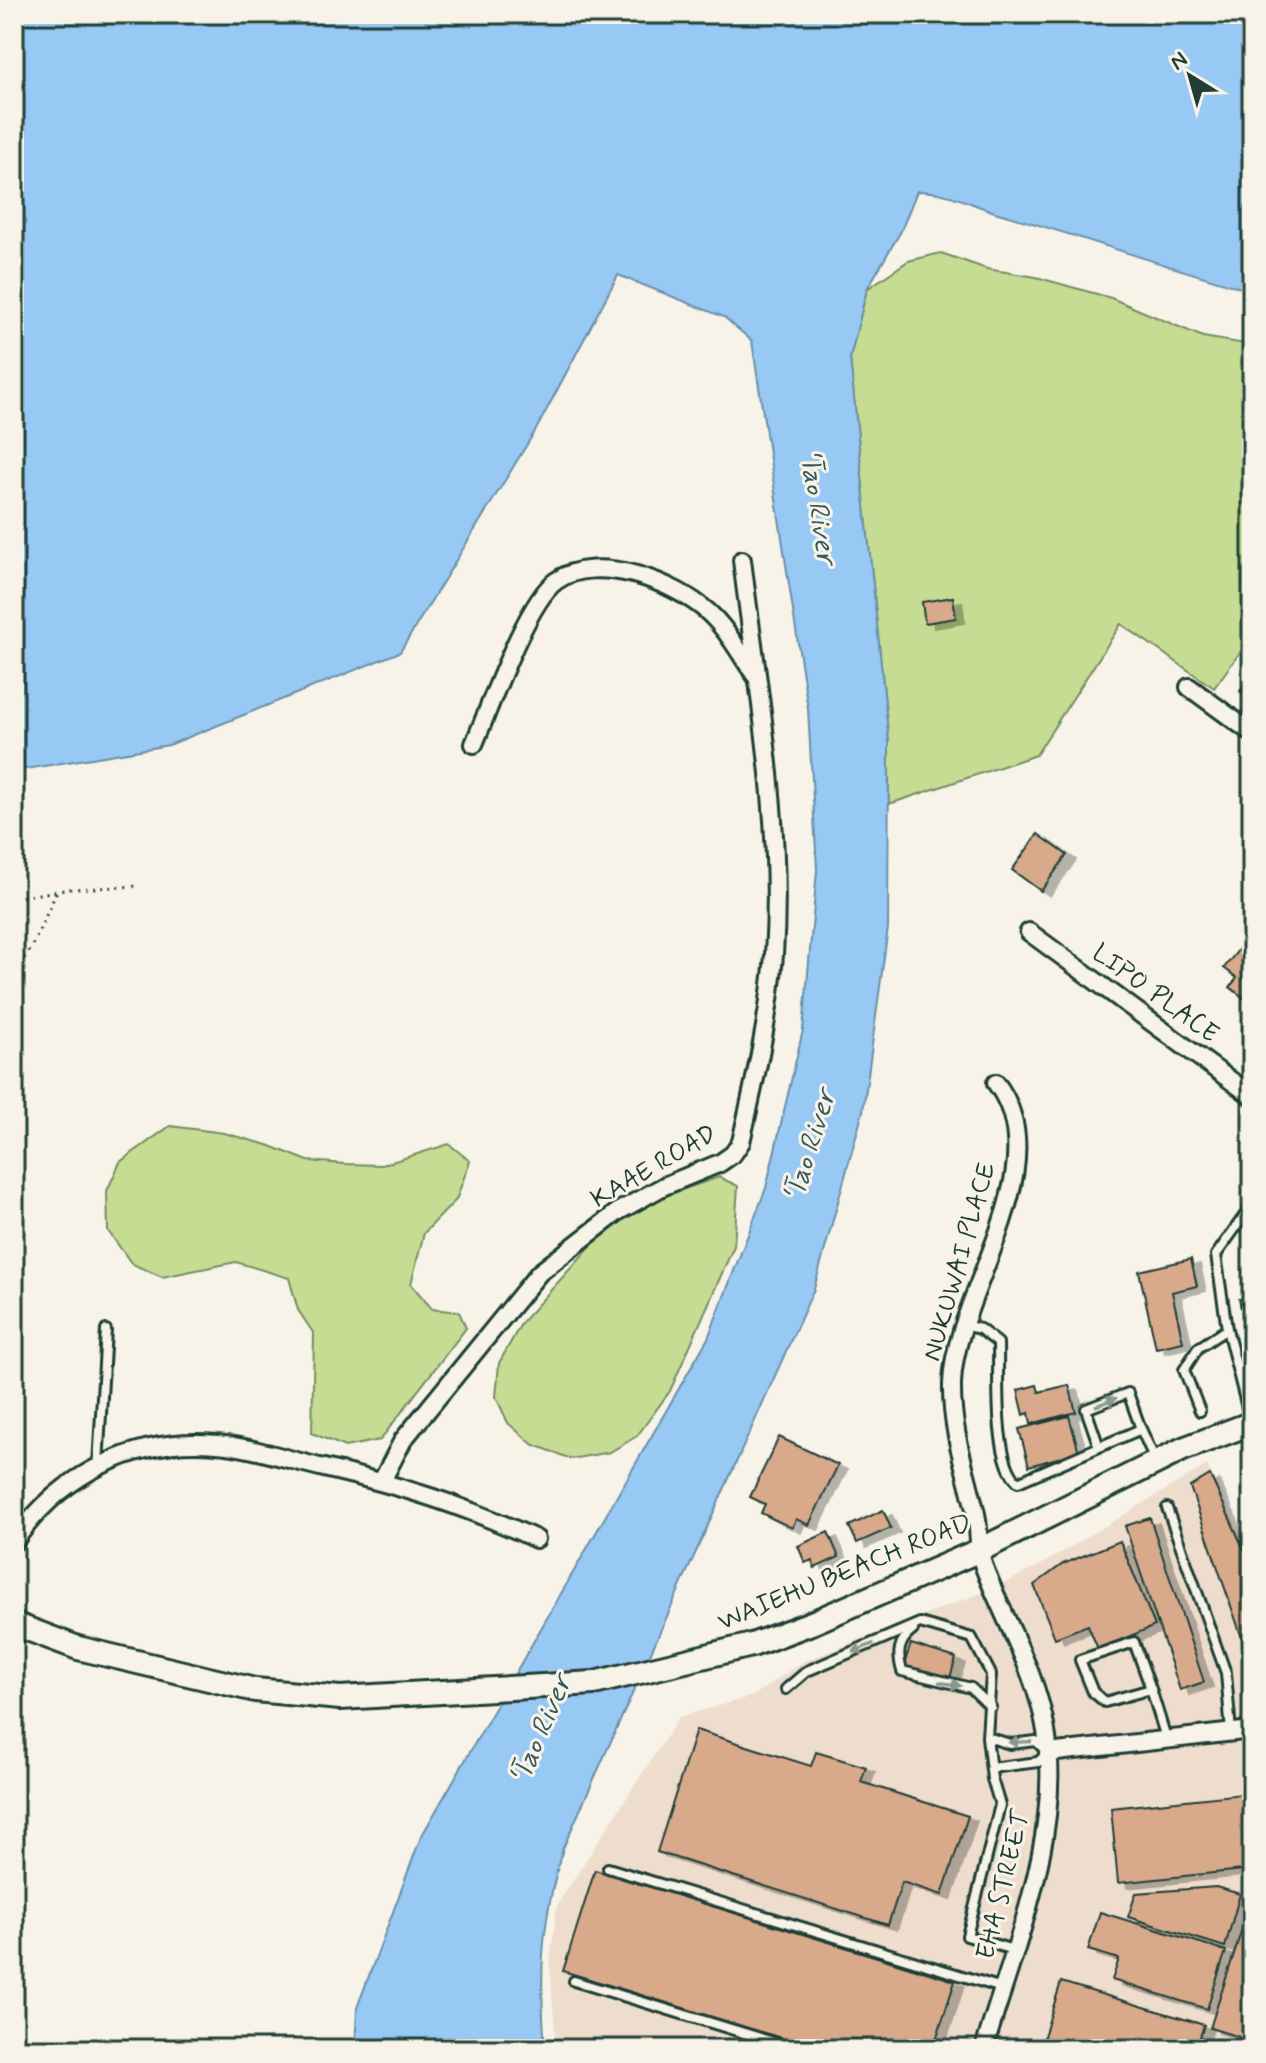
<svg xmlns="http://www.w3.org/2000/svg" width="1266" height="2063" viewBox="0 0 1266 2063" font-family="Mynerve,sans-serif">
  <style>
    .built { fill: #edc }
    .green { fill: #c6dc92; stroke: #728c63; stroke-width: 2 }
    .water { fill: #98c8f4; stroke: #6890a7; stroke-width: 2 }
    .building { fill: #d9a98b; stroke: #1f3d34; stroke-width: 2; filter: url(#shadow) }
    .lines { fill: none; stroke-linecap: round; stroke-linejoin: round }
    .lane-casing { stroke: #1f3d34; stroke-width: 14 }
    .street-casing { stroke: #1f3d34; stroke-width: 22 }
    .secondary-casing { stroke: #1f3d34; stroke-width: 28 }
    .path { stroke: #1f3d34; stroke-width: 3; stroke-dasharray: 2 6; stroke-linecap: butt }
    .lane { stroke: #f7f3e8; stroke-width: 8 }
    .street { stroke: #f7f3e8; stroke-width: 16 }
    .secondary { stroke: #f7f3e8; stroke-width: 22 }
    .oneway { fill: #8b988e }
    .labels { text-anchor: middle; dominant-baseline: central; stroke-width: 6; stroke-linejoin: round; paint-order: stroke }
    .street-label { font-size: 26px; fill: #1f3d34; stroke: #f7f3e8 }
    .water-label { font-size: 28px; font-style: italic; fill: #37595a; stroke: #f7f3e8 }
  </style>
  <defs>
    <filter id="shadow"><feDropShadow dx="9" dy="5" stdDeviation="0" flood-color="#0004"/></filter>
  </defs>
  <rect width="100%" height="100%" fill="#f7f3e8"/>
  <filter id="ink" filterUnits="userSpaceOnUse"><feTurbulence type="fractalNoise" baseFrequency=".0125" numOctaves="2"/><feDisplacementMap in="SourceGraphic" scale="16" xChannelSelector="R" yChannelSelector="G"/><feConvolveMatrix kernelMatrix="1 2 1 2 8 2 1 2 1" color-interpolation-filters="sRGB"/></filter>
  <g filter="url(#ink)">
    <!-- built -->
    <path class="built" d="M1207,1465L1252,1559V2049H556L550,1964L557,1905L679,1717L753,1696L802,1662L994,1588L1037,1567Z"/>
    <!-- green -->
    <path class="green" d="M941,253L987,269L1036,277L1111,298L1203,337L1252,345V636L1214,688L1121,624L1036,755L889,804V743L850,358L867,289L908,261Z
      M170,1126L224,1133L268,1145L308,1161L345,1164L382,1165L449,1144L470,1161L456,1200L424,1233L411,1284L432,1309L459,1312L466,1328L380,1440L345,1447L312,1433L314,1334L298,1310L289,1278L236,1262L162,1277L132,1264L108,1231L107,1191L120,1162Z
      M719,1177L738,1186L734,1246L670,1391L637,1436L610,1452L571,1459L532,1444L508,1423L496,1397L499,1363L522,1322L598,1238L641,1204Z"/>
    <!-- water -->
    <path class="water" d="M14,14H1252V291C1169,268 1088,239 1005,215C971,206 955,192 917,191L901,231L867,289L850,358L889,743L888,928L863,1111L814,1289L563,1848C541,1925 539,1969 545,2049H355L357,2008L421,1837L708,1338L766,1188L803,1030L817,870L808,709L752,341L724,317L618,275L537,428L400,652L169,745L14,771Z"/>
    <!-- building -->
    <path class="building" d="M953,597L956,618L925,623L922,602Z
      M1252,676V701L1240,691Z
      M1038,834L1067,855L1041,891L1012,870Z
      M1243,944L1252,951V990L1245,999L1230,987L1237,978L1224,968Z
      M1191,1259L1197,1286L1172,1292L1183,1342L1156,1348L1139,1271Z
      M1252,1297V1334L1247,1335L1239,1299Z
      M1037,1385L1039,1392L1069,1385L1076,1412L1031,1424L1029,1413L1024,1415L1018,1390Z
      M1069,1416L1079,1452L1029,1466L1019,1429Z
      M779,1437L838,1465L809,1525L796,1519L792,1528L761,1513L765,1504L750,1497Z
      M1210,1475L1252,1567V1667L1190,1487Z
      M883,1510L891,1528L857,1543L849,1526Z
      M1150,1518L1204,1682L1180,1690L1125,1526Z
      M828,1532L839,1557L815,1568L812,1560L805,1563L798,1546Z
      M1120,1541L1155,1626L1098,1649L1088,1625L1055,1638L1034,1585L1063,1564Z
      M911,1644L956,1658L949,1681L907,1668L904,1664Z
      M696,1730L811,1766L816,1752L866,1767L861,1782L968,1816L942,1895L902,1882L888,1925L657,1852Z
      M1252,1793V1869L1118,1883L1111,1808Z
      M595,1870L955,1981L933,2049H817L563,1971Z
      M1216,1887L1240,1894L1225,1947L1128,1917L1136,1893Z
      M1252,1898V2041L1210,2028Z
      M1100,1912L1226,1951L1207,2009L1112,1980L1119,1959L1088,1950Z
      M1061,1982L1204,2025L1196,2049H1040Z"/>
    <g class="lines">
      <defs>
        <path id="lane" d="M964,1325L980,1329L998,1343C999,1376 993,1460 1018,1482L1141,1429L1156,1462
          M1200,1411L1184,1370L1198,1348L1227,1329
          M1250,1420L1227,1329L1216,1255L1252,1205
          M1099,1447L1086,1409L1128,1393L1141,1429
          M98,1465L106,1330
          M1167,1508L1226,1673L1231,1732
          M913,1630C898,1641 897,1654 902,1671L971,1688L991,1707
          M786,1689L807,1671L920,1623L972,1638L991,1674L987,1737L992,1779L1000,1805L967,1936L1013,1950
          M1151,1689L1134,1642L1080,1660L1093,1692L1105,1702L1151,1689L1166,1738
          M987,1737L1010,1744L1036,1741L1048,1753L1038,1762L991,1768
          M608,1868L1002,1988
          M574,1981L796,2049"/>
        <path id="street" d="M1189,687L1252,733
          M474,744C490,707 526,603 556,581C596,552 675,582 708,612C728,630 740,654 755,675
          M1029,932L1252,1096
          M382,1481L403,1440L539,1273L619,1211L664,1186L720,1163L733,1154L741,1142C755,1080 769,1019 774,955C783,824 758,691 742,560
          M14,1542C59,1475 136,1436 217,1444C253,1447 289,1460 324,1468C402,1486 463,1505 536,1539
          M1048,1753L1252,1730
          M984,2049C1013,1950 1063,1835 1046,1731C1037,1673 1005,1622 984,1567C977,1549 980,1533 976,1514C966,1470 951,1430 952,1384C954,1293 1060,1168 996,1083"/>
        <path id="secondary" d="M14,1624L78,1648L255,1690L340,1698L594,1683L752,1645L814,1622L978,1551L1183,1449L1252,1423"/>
      </defs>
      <!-- lane casing -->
      <use href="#lane" class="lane-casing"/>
      <!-- street casing -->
      <use href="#street" class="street-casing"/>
      <!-- secondary casing -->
      <use href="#secondary" class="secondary-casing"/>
      <!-- path -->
      <path class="path" d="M14,898L70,889L140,886
        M14,971L31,949L57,891"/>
      <!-- lane -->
      <use href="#lane" class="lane"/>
      <!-- street -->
      <use href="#street" class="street"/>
      <!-- secondary -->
      <use href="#secondary" class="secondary"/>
    </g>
    <!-- one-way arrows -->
    <defs><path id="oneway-solid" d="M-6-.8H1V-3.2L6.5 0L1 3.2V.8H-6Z" transform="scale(2)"/></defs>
    <g class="oneway">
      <use href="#oneway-solid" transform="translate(1106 1402) rotate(-21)"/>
      <use href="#oneway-solid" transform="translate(863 1648) rotate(157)"/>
      <use href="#oneway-solid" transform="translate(950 1684) rotate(10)"/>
      <use href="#oneway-solid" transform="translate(1020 1742) rotate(178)"/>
    </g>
  </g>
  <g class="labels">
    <!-- street labels -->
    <g class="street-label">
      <text transform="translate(1155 994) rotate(36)">LIPO PLACE</text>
      <text transform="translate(654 1167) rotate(-30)">KAAE ROAD</text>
      <text transform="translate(960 1262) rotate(-74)">NUKUWAI PLACE</text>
      <text transform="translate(845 1573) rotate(-22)">WAIEHU BEACH ROAD</text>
      <text transform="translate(1004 1885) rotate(-76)">EHA STREET</text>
    </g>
    <!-- water labels -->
    <g class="water-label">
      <text transform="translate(817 507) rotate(81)">ʻĪao River</text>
      <text transform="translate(811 1146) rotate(-73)">ʻĪao River</text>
      <text transform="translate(542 1730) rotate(-67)">ʻĪao River</text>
    </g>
  </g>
  <!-- margin -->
  <rect width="1266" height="2063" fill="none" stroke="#f7f3e8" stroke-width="48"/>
  <rect x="24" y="24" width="1218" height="2015" fill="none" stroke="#1f3d34" stroke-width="3" filter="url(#ink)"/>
  <!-- north arrow -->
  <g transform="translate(1190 76) rotate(323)" stroke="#f7f3e8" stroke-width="6" paint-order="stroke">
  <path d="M0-6L14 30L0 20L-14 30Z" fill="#1f3d34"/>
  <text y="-12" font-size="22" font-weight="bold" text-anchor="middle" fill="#1f3d34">N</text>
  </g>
</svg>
